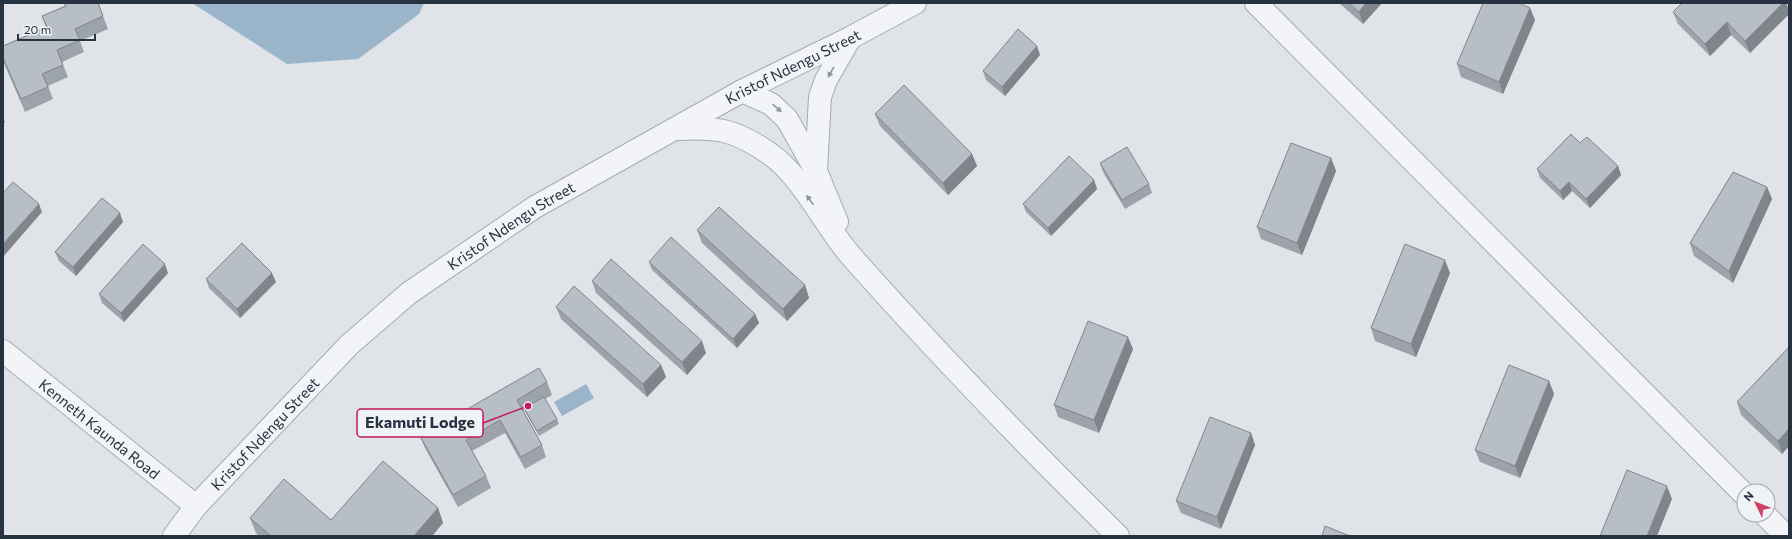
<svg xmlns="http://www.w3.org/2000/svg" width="1792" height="539" viewBox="0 0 1792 539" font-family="Commissioner,sans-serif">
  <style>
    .water { fill: #9ab5ca }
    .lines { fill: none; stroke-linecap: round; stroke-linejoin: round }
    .minor-casing { stroke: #a5abb3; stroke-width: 24 }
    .minor { stroke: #f2f4f7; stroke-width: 22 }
    .wall { fill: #9da3aa }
    .shaded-wall { fill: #80858b }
    .building { fill: #b7bec6; stroke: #80858b }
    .oneway { fill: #8d949c }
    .labels { text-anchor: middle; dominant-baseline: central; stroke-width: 4; stroke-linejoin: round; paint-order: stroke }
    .street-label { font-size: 15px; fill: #283341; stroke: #eff3f6 }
    .leader { fill: none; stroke: #c2185b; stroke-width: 1.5 }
    .callout-dot { fill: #c2185b; stroke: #eff3f6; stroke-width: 1.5 }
    .callout { fill: #eff3f6; stroke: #c2185b; stroke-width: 1.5 }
    .callout-label { font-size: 16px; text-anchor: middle; font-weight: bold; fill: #283341 }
  </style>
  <rect width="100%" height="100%" fill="#e0e4e9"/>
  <!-- water -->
  <path class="water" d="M192,3H424L419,14L358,59L287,64Z
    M586,384L594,398L562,416L554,402Z"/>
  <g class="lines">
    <defs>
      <g id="minor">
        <path d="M1256,3L1744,494"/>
        <path d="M742,91L771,104L787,119L816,171L837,222"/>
        <path d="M678,129C719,127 736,130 770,154C802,176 825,226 851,256C936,352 1026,445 1118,536"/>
        <path d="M816,171L820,97L826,80L850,38"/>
        <path id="s1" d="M3,351L196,506"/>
        <path d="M1765,515L1786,536"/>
        <path id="s2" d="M174,536L196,506L349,345L409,293L535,207L742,91L850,38L915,3"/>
      </g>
    </defs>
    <!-- minor casing -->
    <use href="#minor" class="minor-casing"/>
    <!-- minor -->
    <use href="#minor" class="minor"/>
  </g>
  <!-- wall -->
  <path class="wall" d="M64,3H98L108,29L80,41L84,52L62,62L68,77L48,86L53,99L25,112L3,61V46L46,27L42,16L65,6Z
    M1339,3H1382L1363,24Z
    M1786,3L1789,10V14L1750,53L1731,35L1710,56L1678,24L1673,12Z
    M1530,8L1535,20L1503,94L1461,77L1457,64Z
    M1037,46L1040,55L1005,96L986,80L983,71Z
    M875,114L972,154L977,166L948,195L880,126Z
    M1580,143L1618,166L1621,175L1590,208L1572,191L1563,200L1540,178L1537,169Z
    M1331,158L1336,171L1302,255L1261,239L1257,227Z
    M1100,163L1149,184L1152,193L1125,209L1103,172Z
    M1094,180L1097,189L1051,236L1026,212L1023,204Z
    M1767,187L1772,199L1733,283L1694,256L1690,243Z
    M123,222L76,276L59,261L55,252Z
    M697,230L805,285L809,298L787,321L702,243Z
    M649,262L755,314L759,323L737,348L652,270Z
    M168,273L124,322L102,303L99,294Z
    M1450,273L1416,357L1375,341L1371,328Z
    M206,279L276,282L240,318L209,288Z
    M592,281L706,353L687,375L596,293Z
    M556,307L661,365L666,377L647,397L561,319Z
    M1789,347V446L1782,454L1741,415L1737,402Z
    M1133,349L1099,433L1058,417L1054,405Z
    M1549,381L1554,394L1520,478L1480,462L1475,450Z
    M547,382L552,395L545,399L557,419L559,424L539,436L526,413L525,410L523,411L542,445L546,457L525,469L505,433L472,451L486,476L491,488L458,507L425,448L420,436Z
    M1251,433L1255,445L1221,529L1181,513L1176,501Z
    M438,508L443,523L432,536H259L256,533L250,518L331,520Z"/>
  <!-- shaded-wall -->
  <path class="shaded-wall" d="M1366,3H1382L1363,24L1359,12Z
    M1783,3H1786L1789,10V14L1750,53L1745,41Z
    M1530,8L1535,20L1503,94L1499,82Z
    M1727,22L1731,35L1710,56L1705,44Z
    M1037,46L1040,55L1005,96L1002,87Z
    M3,118L5,122L3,124Z
    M972,154L977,166L948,195L943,183Z
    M1331,158L1336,171L1302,255L1297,243Z
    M1618,166L1621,175L1590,208L1586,199Z
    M1094,180L1097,189L1051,236L1048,228Z
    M1569,182L1572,191L1563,200L1560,191Z
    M1767,187L1772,199L1733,283L1729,271Z
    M39,204L42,212L3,257V244Z
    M120,213L123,222L76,276L73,267Z
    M1445,260L1450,273L1416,357L1411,344Z
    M165,264L168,273L124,322L121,313Z
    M272,273L276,282L240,318L237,309Z
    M805,285L809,298L787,321L783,309Z
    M755,314L759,323L737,348L733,339Z
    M1128,337L1133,349L1099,433L1094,420Z
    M702,341L706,353L687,375L682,362Z
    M661,365L666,377L647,397L643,384Z
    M1549,381L1554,394L1520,478L1515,466Z
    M1789,429V446L1782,454L1778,441Z
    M1251,433L1255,445L1221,529L1217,517Z
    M1667,486L1672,499L1657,536H1647Z
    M438,508L443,523L432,536H414Z"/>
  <!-- building -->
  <path class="building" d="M64,3H98L103,16L75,29L80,40L57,50L63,65L42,74L48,87L21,99L3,58V46L47,27L42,16L66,6Z
    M1349,3H1366L1359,12Z
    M1483,3H1519L1530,8L1499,82L1457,64Z
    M1682,3H1783L1745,41L1727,22L1705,44L1673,12Z
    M1018,29L1037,46L1002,87L983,71Z
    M904,85L972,154L943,183L875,114Z
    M1571,134L1580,143L1587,137L1618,166L1586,199L1569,182L1560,191L1537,169Z
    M1291,143L1331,158L1297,243L1257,227Z
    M1127,147L1149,184L1122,200L1100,163Z
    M1069,156L1094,180L1048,228L1023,204Z
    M1733,172L1767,187L1729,271L1690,243Z
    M13,182L39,204L3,244V193Z
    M102,198L120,213L73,267L55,252Z
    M719,207L805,285L783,309L697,230Z
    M671,237L755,314L733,339L649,262Z
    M242,243L272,273L237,309L206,279Z
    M143,244L165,264L121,313L99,294Z
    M1405,244L1445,260L1411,344L1371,328Z
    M611,259L702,341L682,362L592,281Z
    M574,286L661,365L643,384L556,307Z
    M1088,321L1128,337L1094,420L1054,405Z
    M1789,347V429L1778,441L1737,402Z
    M1509,365L1549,381L1515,466L1475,450Z
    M539,368L547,382L517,400L542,445L521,457L500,420L466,440L486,476L453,495L420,436Z
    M544,397L557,419L537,431L524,408Z
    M1210,417L1251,433L1217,517L1176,501Z
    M383,461L438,508L414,536H271L250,518L284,479L331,520Z
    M1627,470L1667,486L1647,536H1600Z
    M1325,526L1350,536H1322Z"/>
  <!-- one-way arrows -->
  <defs><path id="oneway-solid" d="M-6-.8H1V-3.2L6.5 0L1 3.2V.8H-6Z"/></defs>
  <g class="oneway">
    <use href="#oneway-solid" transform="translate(831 72) rotate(120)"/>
    <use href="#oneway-solid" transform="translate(777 108) rotate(41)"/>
    <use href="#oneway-solid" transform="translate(810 200) rotate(-126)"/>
  </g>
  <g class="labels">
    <!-- street labels -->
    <g class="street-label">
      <text stroke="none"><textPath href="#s2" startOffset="785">Kristof Ndengu Street</textPath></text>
      <text stroke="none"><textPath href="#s2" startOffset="461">Kristof Ndengu Street</textPath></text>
      <text stroke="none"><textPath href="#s1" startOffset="124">Kenneth Kaunda Road</textPath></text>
      <text stroke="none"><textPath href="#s2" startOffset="137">Kristof Ndengu Street</textPath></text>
    </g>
  </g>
  <!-- callouts -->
  <path class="leader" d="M528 406L483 423"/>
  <circle class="callout-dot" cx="528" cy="406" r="4"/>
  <rect class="callout" x="357" y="409" width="126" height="28" rx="4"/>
  <g class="callout-label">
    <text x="420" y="428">Ekamuti Lodge</text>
  </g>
  <!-- border -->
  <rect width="1792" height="539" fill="none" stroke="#283341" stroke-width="8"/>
  <!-- north arrow -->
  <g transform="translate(1756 503) rotate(313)"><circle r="19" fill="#eff3f6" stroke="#9fa6ae"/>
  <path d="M0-3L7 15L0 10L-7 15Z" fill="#d14163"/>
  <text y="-6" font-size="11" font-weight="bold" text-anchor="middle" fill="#283341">N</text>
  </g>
  <!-- scale -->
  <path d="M18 34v6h77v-6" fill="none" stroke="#283341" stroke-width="2"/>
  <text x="24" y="34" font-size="12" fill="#283341" stroke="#eff3f6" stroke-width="3" paint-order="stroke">20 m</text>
</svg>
